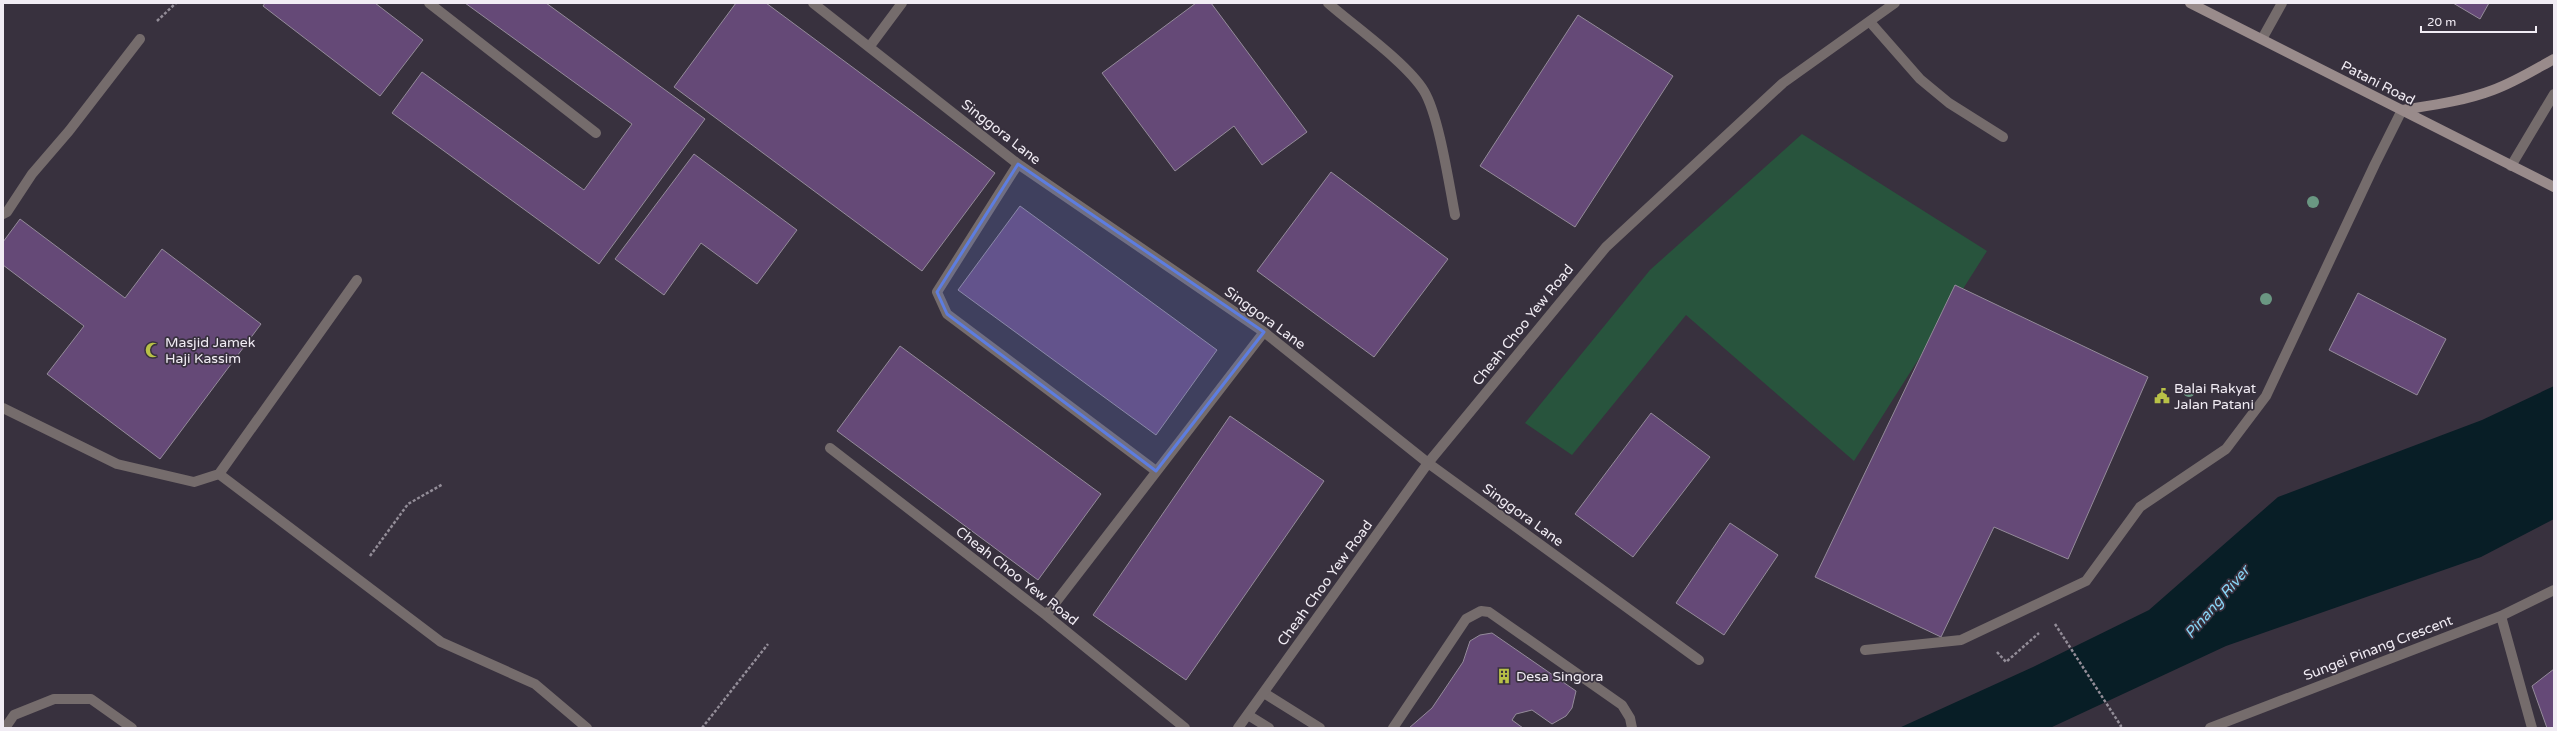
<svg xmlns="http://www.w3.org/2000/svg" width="2557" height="731" viewBox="0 0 2557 731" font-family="'Varela Round',sans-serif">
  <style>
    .green { fill: #28543d }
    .water { fill: #081e26 }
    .building { fill: #654977; stroke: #948b9a }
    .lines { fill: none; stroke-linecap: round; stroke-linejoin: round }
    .path { stroke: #938d98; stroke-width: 2.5; stroke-dasharray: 3 2; stroke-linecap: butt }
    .service { stroke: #756c6c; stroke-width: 10 }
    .minor { stroke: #756c6c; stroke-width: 10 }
    .tertiary { stroke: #756c6c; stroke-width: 10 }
    .secondary { stroke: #998b8b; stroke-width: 10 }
    .tree { fill: #6a9782 }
    .marked { fill: #5d7de0; fill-opacity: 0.2; stroke: #5d7de0; stroke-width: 3; stroke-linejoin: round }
    .labels { text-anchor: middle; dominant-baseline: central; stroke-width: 3.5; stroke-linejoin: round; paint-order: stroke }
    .street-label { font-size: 14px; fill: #f1ecf4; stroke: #38313e }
    .poi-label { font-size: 14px; fill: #f1ecf4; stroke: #38313e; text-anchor: start }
    .water-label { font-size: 15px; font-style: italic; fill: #88d4f5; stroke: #38313e }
  </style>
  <rect width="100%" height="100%" fill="#38313e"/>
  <!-- green -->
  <path class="green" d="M1802,134L1987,251L1854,461L1686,315L1572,455L1525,423L1650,270Z"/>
  <!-- water -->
  <path class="water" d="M2554,386V519L2481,557L2226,646L2050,728H1899L2033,667L2149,610L2278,497L2482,420Z"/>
  <!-- building -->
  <path class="building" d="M265,3H375L423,40L380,96L263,6Z
    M465,3H546L705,119L599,264L392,113L422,72L584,190L632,124Z
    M736,3H766L995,173L922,271L674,87Z
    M1196,3H1211L1307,132L1262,165L1234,126L1175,171L1102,73Z
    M2453,3H2489L2480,19Z
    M1578,15L1673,76L1575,227L1480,166Z
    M694,154L797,230L757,284L701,243L664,295L615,259Z
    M1331,172L1448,259L1374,357L1257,271Z
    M1020,206L1217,350L1156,435L958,290Z
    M20,219L125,298L162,249L261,324L160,459L47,374L84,326L3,265V242Z
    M1955,285L2148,377L2068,559L1994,527L1941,637L1815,577Z
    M2358,293L2446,339L2417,395L2329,350Z
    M900,346L1101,494L1038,580L837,431Z
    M1651,413L1710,457L1633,557L1575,514Z
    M1230,416L1324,481L1186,680L1093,615Z
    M1730,523L1778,555L1724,635L1676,603Z
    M1492,633L1576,691L1572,708L1566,716L1552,724L1532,710L1516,714L1512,720L1523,728H1409L1432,708L1463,662L1470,641L1480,635Z
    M2554,669V728H2547L2532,686Z"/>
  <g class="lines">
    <!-- path -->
    <path class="path" d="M157,21L176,3
      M370,556L408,504L443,484
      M2055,624L2121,726L2118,728
      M1997,652L2006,662L2039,633
      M702,728L768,644"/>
    <!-- service -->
    <path class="service" d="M429,3L596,133
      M1328,3C1354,26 1407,63 1424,91C1439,116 1449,184 1455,215
      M1870,22L1920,79L1949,103L2003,137
      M2262,39L2282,3
      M870,46L902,3
      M1865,650L1961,640L2086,581L2140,507L2226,449L2266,396L2375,164L2402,110
      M1264,693L1320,728
      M1248,715L1269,728
      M1393,728L1466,619L1481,611L1489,612L1622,705L1630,718L1632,728"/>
    <!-- minor -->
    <path class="minor" d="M813,3L1018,164L1264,332L1428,463L1699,660
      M1018,164L937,292L947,314L1156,471
      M3,214L7,212L32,174L69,131L140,39
      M3,408L117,464L194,482L219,474L441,642L535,684L587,728
      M830,448L1046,615L1185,728
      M219,474L357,280
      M1046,615L1264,332
      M2501,616L2532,728
      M5,728L14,715L54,699H91L132,728
      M1238,728L1428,463L1606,247L1783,83L1895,3
      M2210,728L2501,616L2554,590"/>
    <!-- tertiary -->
    <path class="tertiary" d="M2511,166L2554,94"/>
    <!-- secondary -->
    <path class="secondary" d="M2190,3L2554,187
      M2402,110C2433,105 2464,101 2493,90C2515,82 2534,70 2554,59"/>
  </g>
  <!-- trees -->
  <g class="tree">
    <circle cx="2313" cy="202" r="6"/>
    <circle cx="2266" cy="299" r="6"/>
    <circle cx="2189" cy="391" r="6"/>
  </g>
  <!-- marked area -->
  <path class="marked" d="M1018,164L1264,332L1156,471L947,314L937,292Z"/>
  <!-- icons -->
  <defs>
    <symbol id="mosque-bare" viewBox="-9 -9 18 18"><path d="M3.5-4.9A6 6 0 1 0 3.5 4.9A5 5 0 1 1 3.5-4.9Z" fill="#b8c147" stroke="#38313e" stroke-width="2.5" paint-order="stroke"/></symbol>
    <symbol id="civic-bare" viewBox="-9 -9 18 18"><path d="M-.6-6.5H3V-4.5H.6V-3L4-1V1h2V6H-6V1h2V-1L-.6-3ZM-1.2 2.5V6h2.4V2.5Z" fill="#b8c147" stroke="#38313e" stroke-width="2.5" paint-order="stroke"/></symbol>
    <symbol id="building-bare" viewBox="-9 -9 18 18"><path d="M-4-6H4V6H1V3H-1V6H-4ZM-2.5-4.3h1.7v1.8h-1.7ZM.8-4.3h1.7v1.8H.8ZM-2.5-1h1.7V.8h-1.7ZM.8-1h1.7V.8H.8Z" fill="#b8c147" stroke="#38313e" stroke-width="2.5" paint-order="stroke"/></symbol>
  </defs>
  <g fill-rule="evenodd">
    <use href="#mosque-bare" x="142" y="339" width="22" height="22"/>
    <use href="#civic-bare" x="2151" y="385" width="22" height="22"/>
    <use href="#building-bare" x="1493" y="665" width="22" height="22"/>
  </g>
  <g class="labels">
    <!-- street labels -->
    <g class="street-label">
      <text transform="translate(2378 83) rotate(27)">Patani Road</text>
      <text transform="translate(1001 132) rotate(38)">Singgora Lane</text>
      <text transform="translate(1265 318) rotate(36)">Singgora Lane</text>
      <text transform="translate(1523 325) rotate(-51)">Cheah Choo Yew Road</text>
      <text transform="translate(1523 515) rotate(36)">Singgora Lane</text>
      <text transform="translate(1017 576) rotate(38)">Cheah Choo Yew Road</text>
      <text transform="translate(1325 583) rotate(-54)">Cheah Choo Yew Road</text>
      <text transform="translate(2378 648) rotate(-21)">Sungei Pinang Crescent</text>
    </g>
    <!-- poi labels -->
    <g class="poi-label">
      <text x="165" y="342">Masjid Jamek<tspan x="165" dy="16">Haji Kassim</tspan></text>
      <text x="2174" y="388">Balai Rakyat<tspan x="2174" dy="16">Jalan Patani</tspan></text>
      <text x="1516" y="676">Desa Singora</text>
    </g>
    <!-- water labels -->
    <g class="water-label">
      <text transform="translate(2217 602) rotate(-49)">Pinang River</text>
    </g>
  </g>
  <!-- border -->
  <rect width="2557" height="731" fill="none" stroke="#f1ecf4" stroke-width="8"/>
  <!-- scale -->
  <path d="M2421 26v6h115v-6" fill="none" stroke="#f1ecf4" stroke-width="2"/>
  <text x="2427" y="26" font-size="12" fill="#f1ecf4" stroke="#38313e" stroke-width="3" paint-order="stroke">20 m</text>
</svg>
